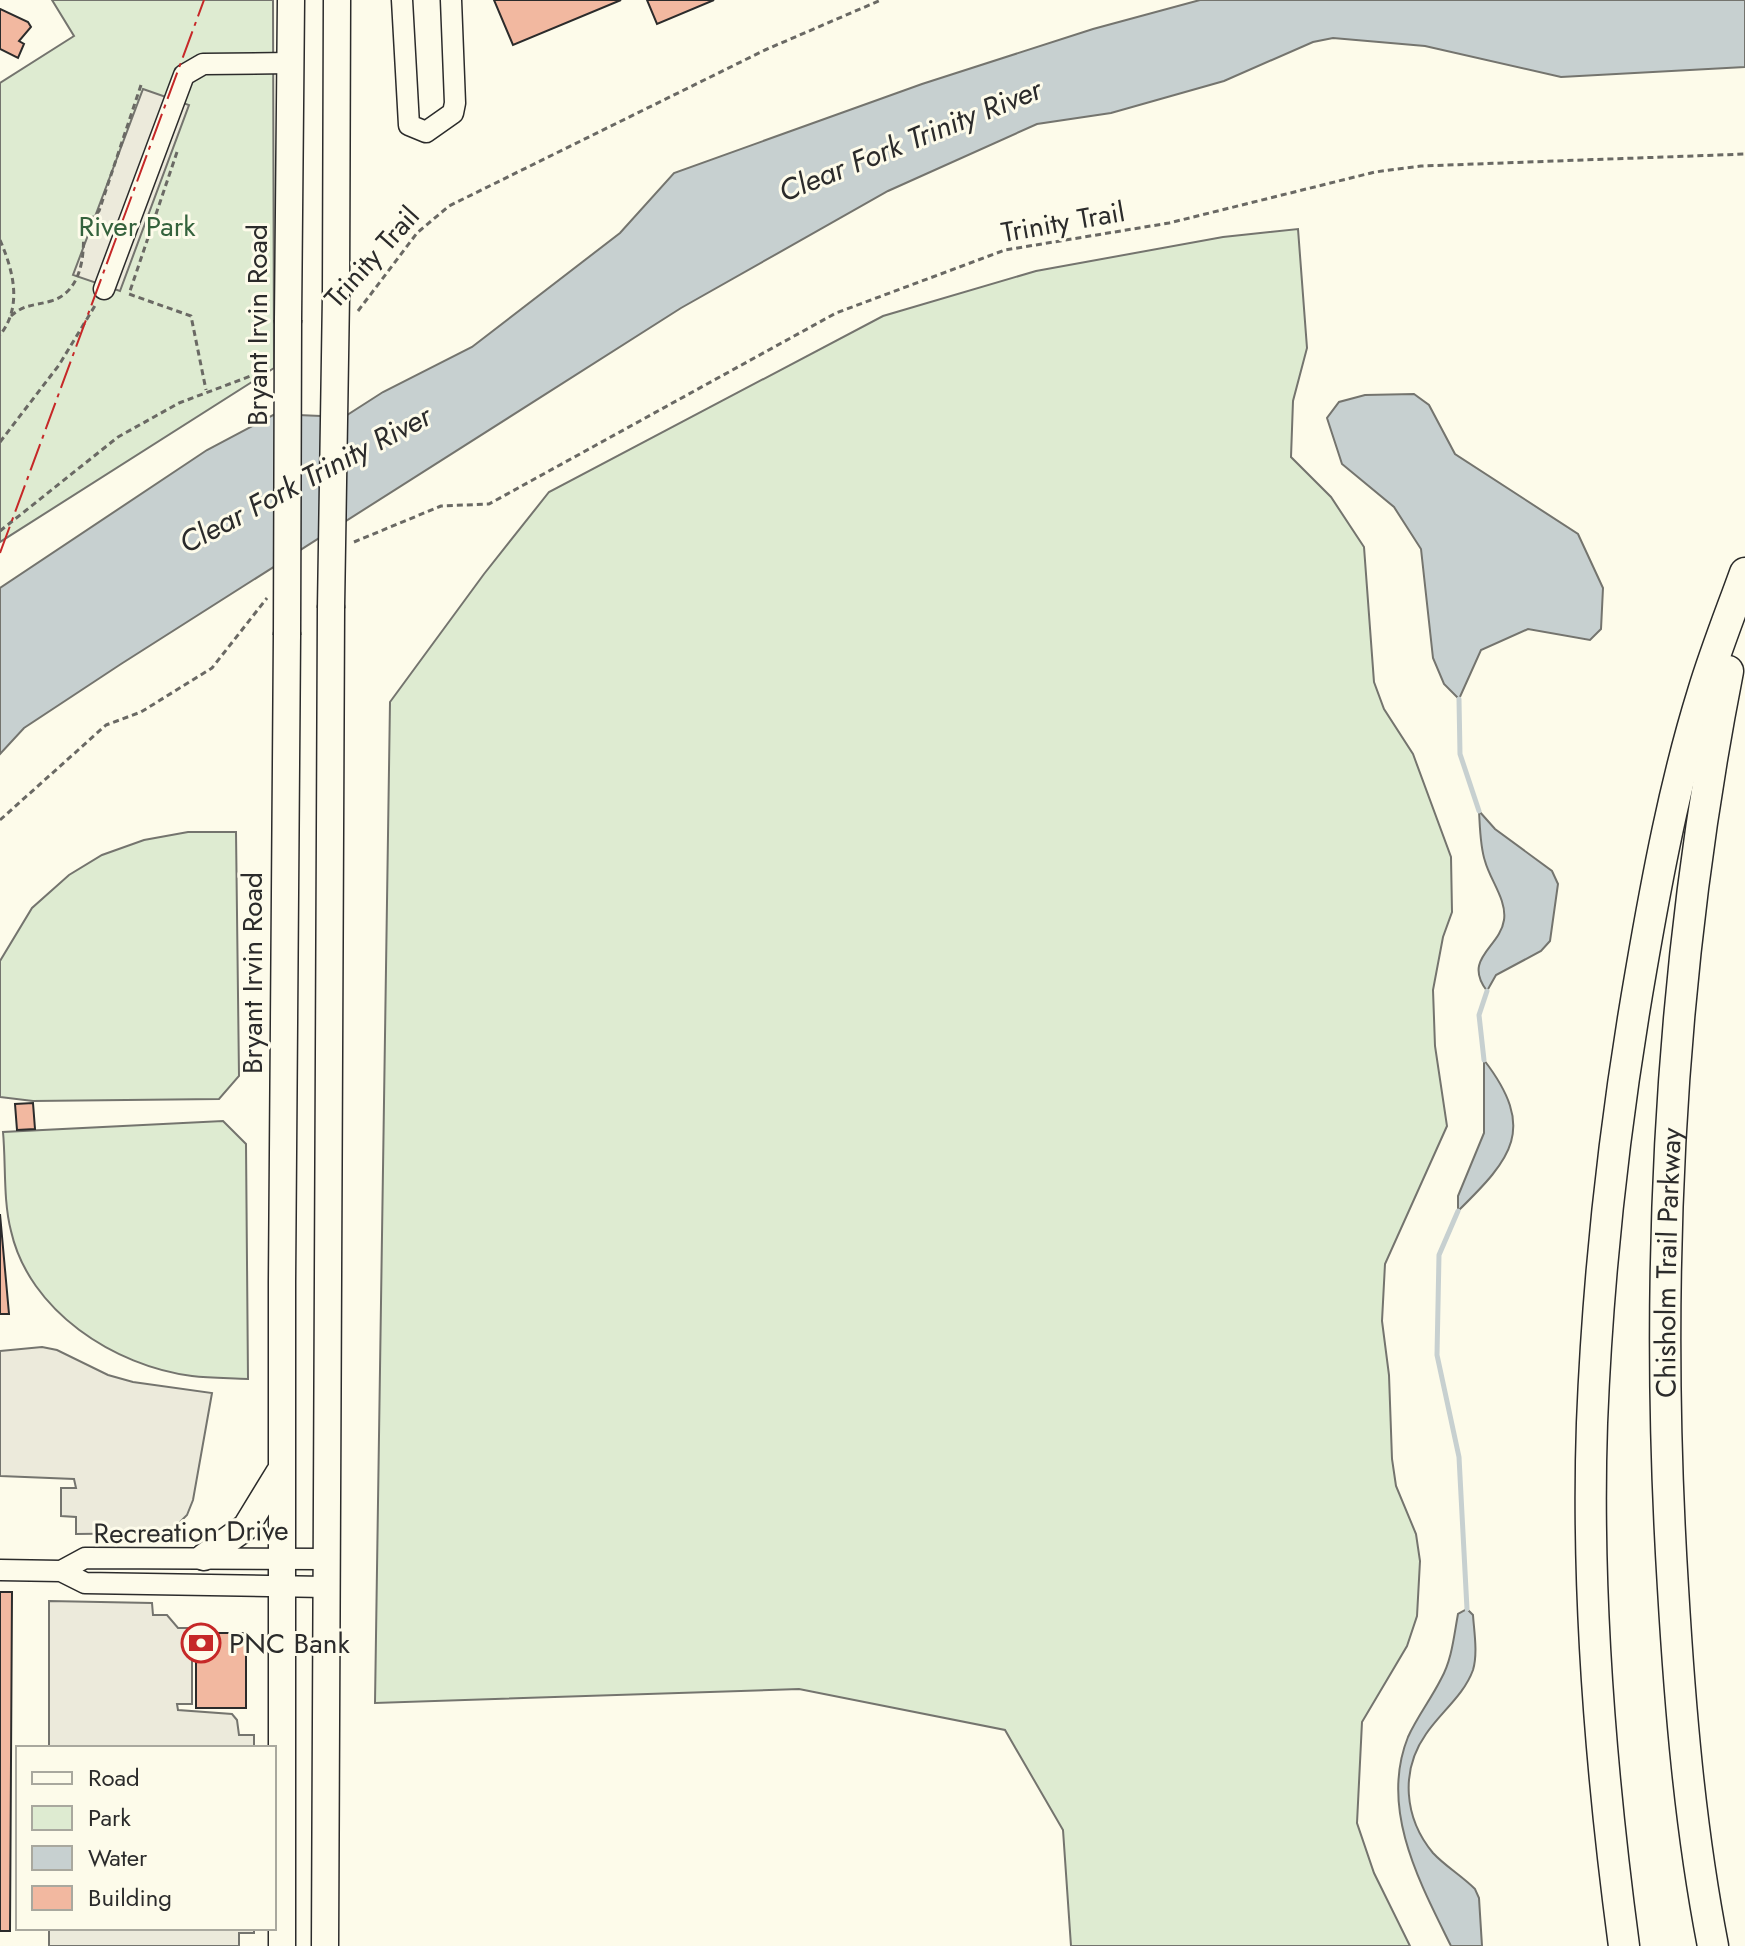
<svg xmlns="http://www.w3.org/2000/svg" width="1745" height="1946" viewBox="0 0 1745 1946" font-family="Jost,sans-serif">
  <style>
    .green { fill: #deebd1; stroke: #74746e; stroke-width: 2 }
    .parking { fill: #eceadb; stroke: #74746e; stroke-width: 2 }
    .water { fill: #c7d0d0; stroke: #74746e; stroke-width: 2 }
    .lines { fill: none; stroke-linecap: round; stroke-linejoin: round }
    .stream { stroke: #c7d0d0; stroke-width: 5 }
    .building { fill: #f2b8a0; stroke: #2b2b2b; stroke-width: 2 }
    .minor-casing { stroke: #2b2b2b; stroke-width: 23 }
    .major-casing { stroke: #2b2b2b; stroke-width: 29 }
    .highway-casing { stroke: #2b2b2b; stroke-width: 33 }
    .path { stroke: #6a6964; stroke-width: 3; stroke-dasharray: 6 4; stroke-linecap: butt }
    .minor { stroke: #fdfbea; stroke-width: 20 }
    .major { stroke: #fdfbea; stroke-width: 26 }
    .highway { stroke: #fdfbea; stroke-width: 30 }
    .major-bridge-casing { stroke: #2b2b2b; stroke-width: 29; stroke-linecap: butt }
    .major-bridge { stroke: #fdfbea; stroke-width: 26 }
    .power { stroke: #c62828; stroke-width: 2; stroke-dasharray: 28 6 4 6; stroke-linecap: butt }
    .labels { text-anchor: middle; dominant-baseline: central; stroke-width: 6; stroke-linejoin: round; paint-order: stroke }
    .street-label { font-size: 28px; fill: #2b2b2b; stroke: #fdfbea }
    .park-label { font-size: 28px; fill: #34623c; stroke: #fdfbea }
    .poi-label { font-size: 28px; fill: #2b2b2b; stroke: #fdfbea; text-anchor: start }
    .water-label { font-size: 30px; font-style: italic; fill: #2b2b2b; stroke: #fdfbea }
  </style>
  <rect width="100%" height="100%" fill="#fdfbea"/>
  <!-- green -->
  <path class="green" d="M52,0H273L274,368L0,542V83L74,36Z
    M1298,229L1307,348L1293,401L1291,457L1331,497L1364,547L1374,682L1384,709L1413,754L1451,857L1452,912L1443,937L1433,990L1435,1046L1447,1126L1385,1264L1382,1321L1389,1375L1392,1459L1396,1486L1416,1534L1420,1561L1417,1616L1407,1646L1362,1722L1357,1823L1374,1873L1410,1946H1071L1063,1830L1005,1730L799,1689L375,1703L390,702L484,574L549,492L883,316L1036,271L1223,237Z
    M188,832H236L239,1076L219,1099L33,1101L0,1097V961L32,908L69,875L102,855L144,840Z
    M223,1121L246,1144L248,1379C229,1378 210,1378 192,1376C114,1366 29,1311 11,1231C3,1200 6,1164 3,1132Z"/>
  <!-- parking -->
  <path class="parking" d="M143,89L189,105L120,291L73,275Z
    M42,1347L57,1350L108,1375L133,1382L212,1393L193,1500L187,1515L175,1527L160,1533L76,1534V1517L61,1516V1488H76L74,1479L0,1476V1351Z
    M49,1601L152,1603L153,1615H167L178,1628H192V1704H177L178,1710L232,1714L237,1720L239,1735H254V1748H49Z
    M49,1928H254V1933H239V1946H49Z"/>
  <!-- water -->
  <path class="water" d="M1200,0H1745V67L1561,77L1425,46L1333,38L1313,42L1224,81L1111,113L1037,124L888,191L681,308L121,664L24,728L0,754V588L207,450L275,414L344,417L383,392L472,347L620,233L674,173L922,84L1093,29Z
    M1414,394L1429,405L1455,454L1578,534L1603,588L1601,629L1590,640L1528,629L1481,650L1459,699L1444,684L1433,658L1421,549L1394,507L1342,464L1327,418L1339,402L1365,395Z
    M1479,811L1495,829L1552,871L1558,884L1550,941L1541,951L1496,975L1487,991C1462,958 1500,948 1504,920C1507,900 1490,880 1485,861C1480,846 1480,827 1479,811Z
    M1484,1060C1537,1129 1512,1158 1458,1211V1196L1484,1133Z
    M1467,1609L1473,1615C1474,1631 1478,1653 1473,1670C1464,1695 1441,1712 1426,1734C1400,1771 1404,1818 1433,1853C1445,1866 1462,1876 1475,1889L1479,1898L1482,1946H1451C1420,1883 1379,1809 1408,1737C1417,1717 1431,1699 1441,1679C1452,1660 1454,1635 1458,1614Z"/>
  <g class="lines">
    <!-- stream -->
    <path class="stream" d="M1459,699L1460,754L1479,811
      M1484,1060L1479,1015L1487,991
      M1458,1211L1439,1255L1437,1355L1459,1457L1467,1609"/>
  </g>
  <!-- building -->
  <path class="building" d="M494,0H621L513,45Z
    M647,0H714L657,24Z
    M0,9L28,22L31,27L19,41L24,44L18,58L0,49Z
    M33,1103L35,1129L17,1130L15,1104Z
    M0,1214L9,1314H0Z
    M0,1592H12L10,1931H0Z
    M196,1633H246V1708H196Z"/>
  <g class="lines">
    <defs>
      <path id="minor" d="M402,0L409,125L426,132L453,113L455,103L451,0
        M104,289L184,75L203,64L291,63
        M0,1570L61,1571L85,1583L325,1587
        M61,1571L85,1558L325,1559"/>
      <path id="major" d="M336,295L337,0
        M288,320L291,0
        M204,1557L246,1527L279,1473
        M282,1946V1282L287,635
        M325,1946L331,608"/>
      <g id="highway">
        <path d="M1624,1946C1601,1774 1586,1597 1592,1423C1598,1272 1615,1120 1641,971C1657,878 1675,782 1703,692C1715,652 1731,612 1745,573"/>
        <path id="s1" d="M1713,1946C1690,1828 1680,1707 1673,1588C1654,1282 1669,972 1728,671"/>
      </g>
    </defs>
    <!-- minor casing -->
    <use href="#minor" class="minor-casing"/>
    <!-- major casing -->
    <use href="#major" class="major-casing"/>
    <!-- highway casing -->
    <use href="#highway" class="highway-casing"/>
    <!-- path -->
    <path class="path" d="M177,152L129,294L191,316L206,390
      M0,240C13,270 23,306 0,335
      M358,311L417,233L449,206L765,50L881,0
      M11,316C24,304 34,306 51,301C82,292 85,254 83,228L99,211L141,85
      M0,442L59,365L96,304
      M0,531L118,437L179,403L264,371
      M354,542L441,506L489,504L836,313L1005,250L1169,223L1375,172L1421,166L1745,154
      M0,820L106,725L141,712L212,668L267,598"/>
    <!-- minor -->
    <use href="#minor" class="minor"/>
    <!-- major -->
    <use href="#major" class="major"/>
    <!-- highway -->
    <use href="#highway" class="highway"/>
    <defs>
      <path id="major-bridge" d="M331,608L336,295
        M287,635L288,320"/>
    </defs>
    <!-- major-bridge casing -->
    <use href="#major-bridge" class="major-bridge-casing"/>
    <!-- major-bridge -->
    <use href="#major-bridge" class="major-bridge"/>
    <!-- power -->
    <path class="power" d="M0,553L204,0"/>
  </g>
  <!-- icons -->
  <defs>
    <symbol id="bank-ring" viewBox="-11 -11 22 22"><circle r="9.5" fill="#fdfbea" stroke="#c62828" stroke-width="1.5"/><path d="M-6-4H6V4H-6ZM0-2.3a2.3 2.3 0 1 0 0 4.6a2.3 2.3 0 1 0 0-4.6Z" fill="#c62828"/></symbol>
  </defs>
  <g fill-rule="evenodd">
    <use href="#bank-ring" x="179" y="1621" width="44" height="44"/>
  </g>
  <g class="labels">
    <!-- street labels -->
    <g class="street-label">
      <text transform="translate(1063 222) rotate(-10)">Trinity Trail</text>
      <text transform="translate(372 257) rotate(-48)">Trinity Trail</text>
      <text transform="translate(257 325) rotate(-90)">Bryant Irvin Road</text>
      <text transform="translate(252 973) rotate(-90)">Bryant Irvin Road</text>
      <text stroke="none"><textPath href="#s1" startOffset="686">Chisholm Trail Parkway</textPath></text>
      <text transform="translate(191 1532) rotate(-1)">Recreation Drive</text>
    </g>
    <!-- park labels -->
    <g class="park-label">
      <text x="137" y="226">River Park</text>
    </g>
    <!-- poi labels -->
    <g class="poi-label">
      <text x="229" y="1643">PNC Bank</text>
    </g>
    <!-- water labels -->
    <g class="water-label">
      <text transform="translate(910 140) rotate(-22)">Clear Fork Trinity River</text>
      <text transform="translate(305 479) rotate(-28)">Clear Fork Trinity River</text>
    </g>
  </g>
  <!-- legend -->
  <rect x="16" y="1746" width="260" height="184" fill="#fdfbea" stroke="#a9a89e" stroke-width="2"/>
  <rect x="32" y="1772" width="40" height="12" fill="#fdfbea" stroke="#a9a89e" stroke-width="2"/>
  <text x="88" y="1786" font-size="24" fill="#2b2b2b">Road</text>
  <rect x="32" y="1806" width="40" height="24" fill="#deebd1" stroke="#a9a89e" stroke-width="2"/>
  <text x="88" y="1826" font-size="24" fill="#2b2b2b">Park</text>
  <rect x="32" y="1846" width="40" height="24" fill="#c7d0d0" stroke="#a9a89e" stroke-width="2"/>
  <text x="88" y="1866" font-size="24" fill="#2b2b2b">Water</text>
  <rect x="32" y="1886" width="40" height="24" fill="#f2b8a0" stroke="#a9a89e" stroke-width="2"/>
  <text x="88" y="1906" font-size="24" fill="#2b2b2b">Building</text>
</svg>
